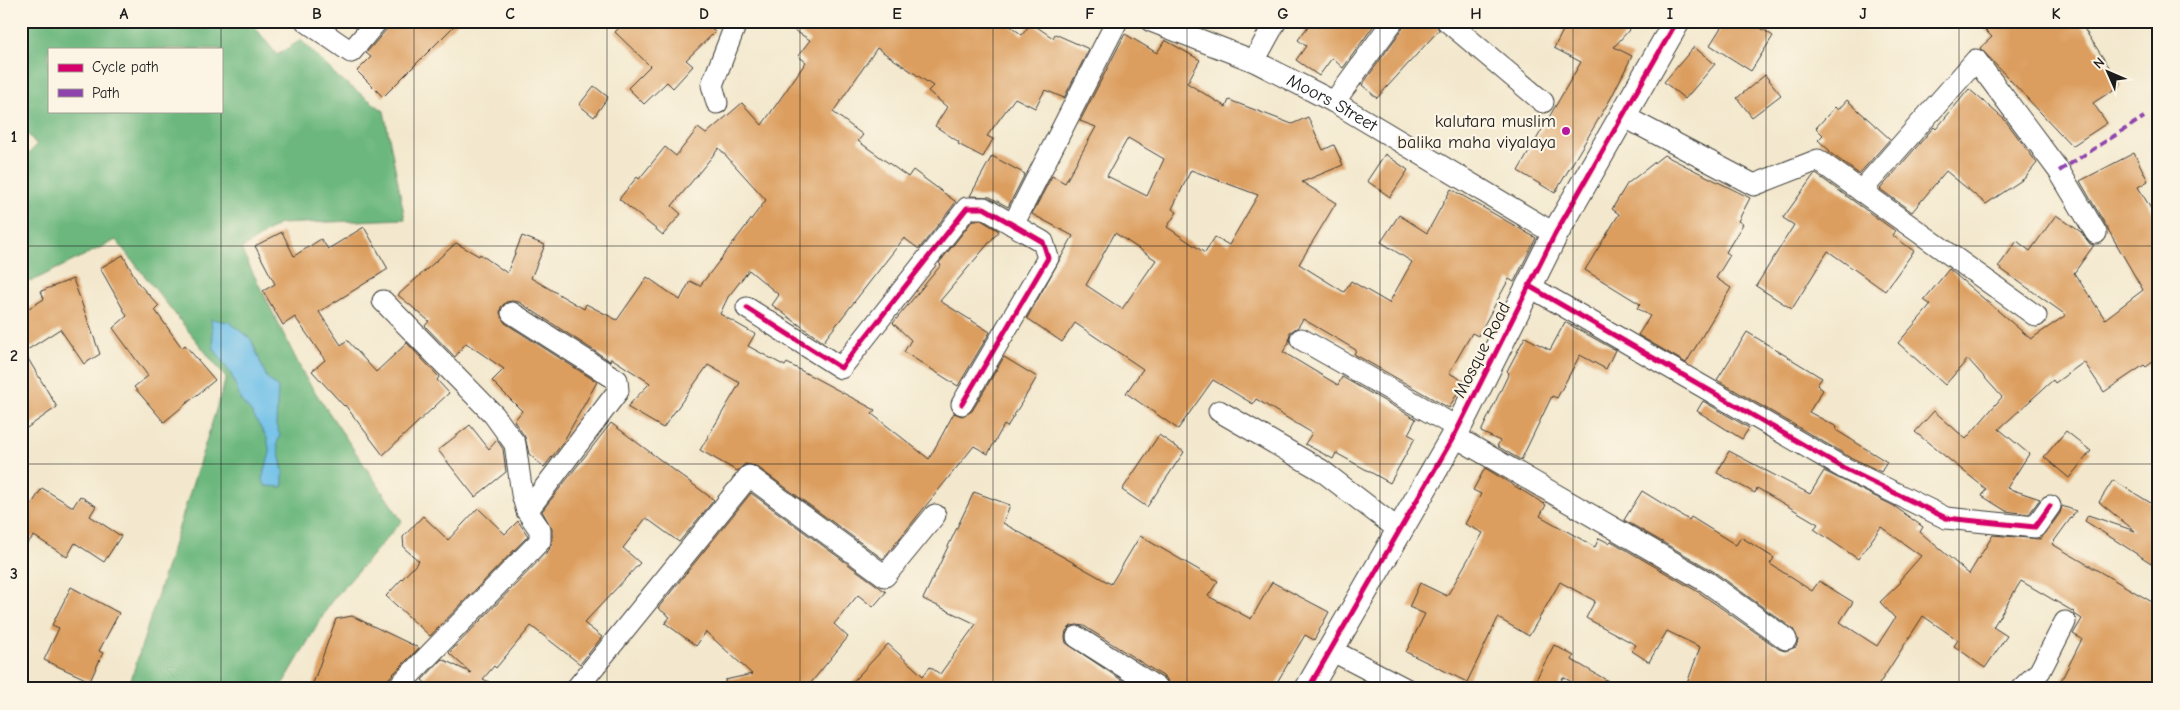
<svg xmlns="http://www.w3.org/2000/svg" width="2180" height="710" viewBox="0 0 2180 710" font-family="'Comic Neue',sans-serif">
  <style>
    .forest { fill: #6cb77e; stroke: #446a4d; fill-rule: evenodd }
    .water { fill: #6dbfe9; stroke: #446e82 }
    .building { fill: #dc9e5e; fill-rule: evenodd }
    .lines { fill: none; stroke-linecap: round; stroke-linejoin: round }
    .minor-casing { stroke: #3c3b37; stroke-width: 23 }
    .tertiary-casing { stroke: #3c3b37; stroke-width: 28 }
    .minor { stroke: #fff; stroke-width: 21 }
    .tertiary { stroke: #fff; stroke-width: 26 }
    .quiet { stroke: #8e44ad; stroke-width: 4; stroke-dasharray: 8 4; stroke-linecap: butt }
    .cycleway-casing { stroke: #fcf5e5; stroke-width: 8 }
    .cycleway { stroke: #d6006c; stroke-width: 5 }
    .grid { fill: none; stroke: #1c1c1c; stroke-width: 1; stroke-opacity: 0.55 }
    .poi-dot { fill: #b5179e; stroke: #fcf5e5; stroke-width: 2 }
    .labels { text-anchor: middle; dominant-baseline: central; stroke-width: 4.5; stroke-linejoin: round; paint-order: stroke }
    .street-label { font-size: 18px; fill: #1c1c1c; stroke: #fcf5e5 }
    .poi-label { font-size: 18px; fill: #1c1c1c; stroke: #fcf5e5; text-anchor: end }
    .neatline { fill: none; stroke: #1c1c1c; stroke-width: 2 }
    .grid-label { font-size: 16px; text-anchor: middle; font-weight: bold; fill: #1c1c1c }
  </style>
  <rect width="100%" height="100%" fill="#fcf5e5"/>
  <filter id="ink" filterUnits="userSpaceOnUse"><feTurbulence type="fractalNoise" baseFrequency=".02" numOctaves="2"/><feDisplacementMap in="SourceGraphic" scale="10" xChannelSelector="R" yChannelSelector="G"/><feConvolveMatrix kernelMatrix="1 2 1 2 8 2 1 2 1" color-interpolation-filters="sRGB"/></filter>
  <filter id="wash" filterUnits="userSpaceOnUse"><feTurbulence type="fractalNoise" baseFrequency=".0096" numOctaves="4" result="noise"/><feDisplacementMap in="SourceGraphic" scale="20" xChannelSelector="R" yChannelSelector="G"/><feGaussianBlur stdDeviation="1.12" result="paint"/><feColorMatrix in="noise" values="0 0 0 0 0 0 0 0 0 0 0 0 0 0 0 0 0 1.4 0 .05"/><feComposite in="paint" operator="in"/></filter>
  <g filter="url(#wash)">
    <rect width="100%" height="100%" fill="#f3e8cd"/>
    <!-- forest -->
    <path class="forest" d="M21,21H250L277,55L301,40L339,78L384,111L405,219L279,224L241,249L305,377L402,521L331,602L280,689H128L226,378L116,240L30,282L21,271V161L37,145L21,126ZM49,49H221V111H49Z"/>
    <!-- water -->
    <path class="water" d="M211,319L229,322L251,339L267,378L278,388L276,425L280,435L277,444L283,471V487L266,486L262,479L270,453L267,438L251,412L241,401L232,376L214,349Z"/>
    <g id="blocks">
      <!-- building -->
      <path class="building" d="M389,21H459L383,97L357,71L371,57L366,53L387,29Z
        M626,21H705L715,32L686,60L693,66L673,88L667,82L644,104L628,88L650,66L615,32Z
        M779,21H1004L1022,35L1031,23L1053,38L1055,34L1089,49L1064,98L1045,90L1035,108L1015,98L987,136L993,139L983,157L958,144L959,142L935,126L947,107L928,91L933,86L877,48L833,112L863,135L858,141L908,177L913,170L956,202L919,249L904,238L823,342L772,305L779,295L749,270L728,297L720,314L755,334L748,346L785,366L787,363L875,410L872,414L929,459L954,413L962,416L972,411L1004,357L1037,377L1007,427L1004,425L988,454L974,446L883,559L756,466L745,464L737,471L700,450L740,383L708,365L663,428L627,407L650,383L611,358L610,361L519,302L512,301L506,302L501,307L500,313L505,323L597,382L562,444L544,467L529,454L525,437L514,421L522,411L492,381L504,369L466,343L455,357L425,326L429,321L398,295L456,243L479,256L480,254L507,273L522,236L545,245L531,278L584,309L586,304L617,320L647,277L680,300L690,281L700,286L766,200L719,148L672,206L681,214L663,235L619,199L637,177L639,179L665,147L676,156L698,128L706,134L742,103L762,125L806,62L798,56L810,40Z
        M1312,21H1377L1343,68L1332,58L1319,76L1296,60L1306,46L1298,40Z
        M1405,21H1435L1439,30L1377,98L1362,85L1403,28Z
        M1568,21H1637L1614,47L1632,56L1611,98L1555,193L1518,171L1581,62L1554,48Z
        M1725,21H1750L1773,36L1751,71L1710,45Z
        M1976,21H2079L2121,85L2093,103L2107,123L2072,146L1980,48L1992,37Z
        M1125,34L1157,53L1165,40L1200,60L1187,83L1226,107L1229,100L1292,124L1308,117L1323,150L1334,145L1343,165L1302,182L1336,203L1299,264L1344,292L1351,281L1389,303L1412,262L1381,242L1399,215L1427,233L1451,189L1536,238L1514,282L1509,279L1478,336L1472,333L1449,373L1464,381L1449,408L1354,354L1356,350L1303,319L1298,327L1290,332L1289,342L1283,352L1338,385L1342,377L1416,419L1408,434L1415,438L1390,483L1336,453L1333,459L1305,444L1312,433L1256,399L1253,404L1213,380L1178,429L1126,393L1143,369L1075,323L1062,342L1027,318L1073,236L1032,214L1052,176L1065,183L1096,127L1080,121ZM1128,138L1164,159L1147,196L1107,176ZM1191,170L1258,195L1229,245L1215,237L1205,253L1167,227L1177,212L1172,209ZM1115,233L1156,260L1122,309L1086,285Z
        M1694,47L1715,64L1685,99L1664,82Z
        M1765,75L1781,95L1752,117L1737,98Z
        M594,86L608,97L594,117L579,105Z
        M1969,89L2005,120L2037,163L2025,178L1986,204L1946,171L1912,212L1880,189L1934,127L1936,129Z
        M1847,100L1890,139L1859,174L1829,152L1830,151L1818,140L1823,135L1816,128L1835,107L1838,110Z
        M2134,153L2148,181L2138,187L2159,222V357L2146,367L2144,365L2104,392L2084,362L2055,383L2053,380L1999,429L2029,454L2007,488L2040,499L2029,514L2006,511L1982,496L1986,489L1915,432L1934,411L1966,439L2002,397L1968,359L1945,385L1898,343L1931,305L1924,300L1949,269L2031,339L2066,315L1998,267L2017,241L2030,251L2056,215L2081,232L2090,244L2094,245L2074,273L2105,319L2143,290L2080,181Z
        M1385,154L1408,170L1390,197L1367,181Z
        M1664,155L1750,198L1738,221L1743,224L1726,252L1730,255L1716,278L1731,288L1686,363L1638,335L1650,316L1637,308L1640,304L1585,270L1619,214L1612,209L1627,184Z
        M992,156L1025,174L1008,207L990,197L970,196Z
        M1816,174L1895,231L1892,235L1914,251L1885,291L1828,251L1792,309L1756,286L1794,225L1783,218L1813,176Z
        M973,220H981L999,231L940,301L990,332L958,386L904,352L911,340L893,323L941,265L939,263Z
        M364,227L388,269L319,312L341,345L347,340L376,372L407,343L439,377L437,380L449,393L383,455L345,405L344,406L312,371L325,360L295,317L283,325L263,291L275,284L255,246L282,232L294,256L321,239L328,249Z
        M123,255L138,283L159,306L155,310L182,348L185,345L215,380L164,422L134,387L148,376L113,328L127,316L100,268Z
        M73,279L100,354L84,364L60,329L24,352L57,407L21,432V313L44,299L41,291Z
        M1565,322L1615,350L1606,369L1580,355L1557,398L1552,396L1521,460L1497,446L1500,441L1481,432L1509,373L1507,371L1525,337L1550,350Z
        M1747,332L1822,378L1817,385L1823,390L1809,412L1837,427L1836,430L1887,462L1881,472L1848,456L1717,380Z
        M1703,401L1749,428L1742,439L1697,411Z
        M611,423L714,500L679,542L646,518L623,548L640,563L584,623L602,637L580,664L531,626L496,668L494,666L483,679L503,689H432L422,680L442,659L471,673L449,653L549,550L552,541V529L542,511Z
        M470,425L489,449L497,440L503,449L506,472L475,497L438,450Z
        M2066,431L2091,451L2069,478L2044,457Z
        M1159,435L1184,452L1147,507L1122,490Z
        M1729,451L1810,494L1824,471L1894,506L1923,527L1920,532L1969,574L1993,535L2040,539L2045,534L2060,513L2062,506L2076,511L2052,544L2159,606V689H2057L2082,639L2073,634L2082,619L2073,613L2074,612L2021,581L1993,627L2007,636L1985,668L1954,646L1958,640L1923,616L1876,689H1685L1700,647L1667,631L1649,662L1632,651L1636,645L1586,618L1595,601L1560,582L1529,636L1498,618L1467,682L1406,652L1425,614L1409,607L1420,583L1447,596L1483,533L1465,524L1481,494L1473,490L1485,468L1546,505L1540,516L1595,547L1599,538L1609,543L1611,541L1700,593L1779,649L1785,651L1796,647L1798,640L1793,629L1713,571L1624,520L1642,491L1689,520L1691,517L1736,545L1741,537L1774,558L1770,564L1812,591L1819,581L1853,602L1840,622L1877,646L1895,618L1880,602L1901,582L1899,581L1921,556L1881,527L1858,559L1814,529L1818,524L1757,488L1755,493L1717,473Z
        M2113,480L2159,508V568L2085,521L2088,515L2135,531L2099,502Z
        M42,488L73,507L80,496L96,506L90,516L121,536L104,562L75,543L67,557L34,536L21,550V521Z
        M974,492L1010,505L1003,523L1111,584L1140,536L1218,581L1208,596L1251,619L1272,582L1329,612L1314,640L1305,635L1273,689H1171L1166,678L1084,626L1077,625L1071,626L1066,631L1065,637L1066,643L1135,689H846L888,644L923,676L930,667L940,674L976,624L923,599Z
        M751,493L886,592L873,607L858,595L834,624L848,637L806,689H726L725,680L752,674L706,632L696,646L665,623L670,617L658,608Z
        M478,508L505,534L518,521L528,536L430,636L386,596L419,561L404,548L403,537L423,516L448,540Z
        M71,587L119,613L99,651L103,653L90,681L44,660L59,628L52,625Z
        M352,616L419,648L387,680L384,689H311L336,619Z
        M1554,645L1574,656L1572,660L1622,689H1584L1563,677L1557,689H1531Z"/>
    </g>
  </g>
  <g filter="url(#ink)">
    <use href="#blocks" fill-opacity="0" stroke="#3c3b37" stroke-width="1"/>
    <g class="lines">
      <defs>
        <g id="minor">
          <path d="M306,21L351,52L377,21"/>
          <path id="s1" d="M1151,21L1254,61L1334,102L1555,234"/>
          <path d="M1447,21L1543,102"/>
          <path d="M1254,61L1276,21"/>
          <path d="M1334,102L1393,21"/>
          <path d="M717,103L712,85L737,21"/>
          <path d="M1623,116L1754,185L1818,160L2036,316"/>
          <path d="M1861,191L1976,60L2059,171L2096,233"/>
          <path d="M1013,225L1117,21"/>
          <path d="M1529,286L1842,467L1946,518L2035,527L2050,506"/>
          <path d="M383,301L494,415L515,444L522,494L527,511L540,530V541L396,689"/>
          <path d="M747,308L841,368L967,208H984L1043,242L1048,258L962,404"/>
          <path d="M512,313L617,380L618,391L527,511"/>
          <path d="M1301,339L1458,428"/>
          <path d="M1219,411L1321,470L1399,530"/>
          <path d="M1454,436L1707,582L1786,639"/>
          <path d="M1077,637L1159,689"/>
          <path d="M1329,649L1406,689"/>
          <path d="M576,689L749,476L885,576L935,515"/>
          <path d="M2021,689L2040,671L2065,622"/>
        </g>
        <path id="tertiary" d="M1308,689L1454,436L1555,234L1677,21"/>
      </defs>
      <!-- minor casing -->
      <use href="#minor" class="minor-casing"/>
      <!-- tertiary casing -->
      <use href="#tertiary" class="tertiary-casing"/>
      <!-- minor -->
      <use href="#minor" class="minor"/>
      <!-- tertiary -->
      <use href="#tertiary" class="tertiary"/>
      <!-- quiet -->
      <path class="quiet" d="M2059,171L2144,117"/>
      <defs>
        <path id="cycleway" d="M1529,286L1842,467L1946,518L2035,527L2050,506
          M747,308L841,368L967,208H984L1043,242L1048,258L962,404
          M1308,689L1454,436L1555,234L1677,21"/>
      </defs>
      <!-- cycleway casing -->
      <use href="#cycleway" class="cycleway-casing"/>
      <!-- cycleway -->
      <use href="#cycleway" class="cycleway"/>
    </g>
  </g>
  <!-- grid -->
  <path class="grid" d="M221,21V49M414,21V689M607,21V689M800,21V689M993,21V689M1187,21V689M1380,21V689M1573,21V689M1766,21V689M1959,21V689M221,111V689M21,246H2159M21,464H2159"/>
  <!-- markers -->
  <circle class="poi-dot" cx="1566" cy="131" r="5"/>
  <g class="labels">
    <!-- street labels -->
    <g class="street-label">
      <text stroke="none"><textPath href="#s1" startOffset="199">Moors Street</textPath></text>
      <text transform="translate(1482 350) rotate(-63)">Mosque Road</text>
    </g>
    <!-- poi labels -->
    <g class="poi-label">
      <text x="1556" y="121">kalutara muslim<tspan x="1556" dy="21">balika maha viyalaya</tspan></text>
    </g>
  </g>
  <!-- margin -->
  <rect width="2180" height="710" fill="none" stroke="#fcf5e5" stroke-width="55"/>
  <!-- legend -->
  <rect x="48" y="48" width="175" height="65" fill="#fcf5e5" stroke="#a29e95"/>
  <rect x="58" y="64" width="25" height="8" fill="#d6006c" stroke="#a29e95"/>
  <text x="92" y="72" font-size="15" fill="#1c1c1c">Cycle path</text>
  <rect x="58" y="89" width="25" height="8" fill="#8e44ad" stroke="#a29e95"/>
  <text x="92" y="98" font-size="15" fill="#1c1c1c">Path</text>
  <!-- north arrow -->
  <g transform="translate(2108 72) rotate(315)" stroke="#fcf5e5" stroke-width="4" paint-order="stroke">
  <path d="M0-4L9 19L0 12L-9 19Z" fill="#1c1c1c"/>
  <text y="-8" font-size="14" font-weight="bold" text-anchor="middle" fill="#1c1c1c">N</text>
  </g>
  <rect x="28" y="28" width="2124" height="654" class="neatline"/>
  <g class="grid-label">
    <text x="124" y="19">A</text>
    <text x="317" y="19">B</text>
    <text x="510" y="19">C</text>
    <text x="704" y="19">D</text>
    <text x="897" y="19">E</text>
    <text x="1090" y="19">F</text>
    <text x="1283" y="19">G</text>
    <text x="1476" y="19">H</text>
    <text x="1670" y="19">I</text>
    <text x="1863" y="19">J</text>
    <text x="2056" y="19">K</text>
    <text x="14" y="142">1</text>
    <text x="14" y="361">2</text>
    <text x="14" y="579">3</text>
  </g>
</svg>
